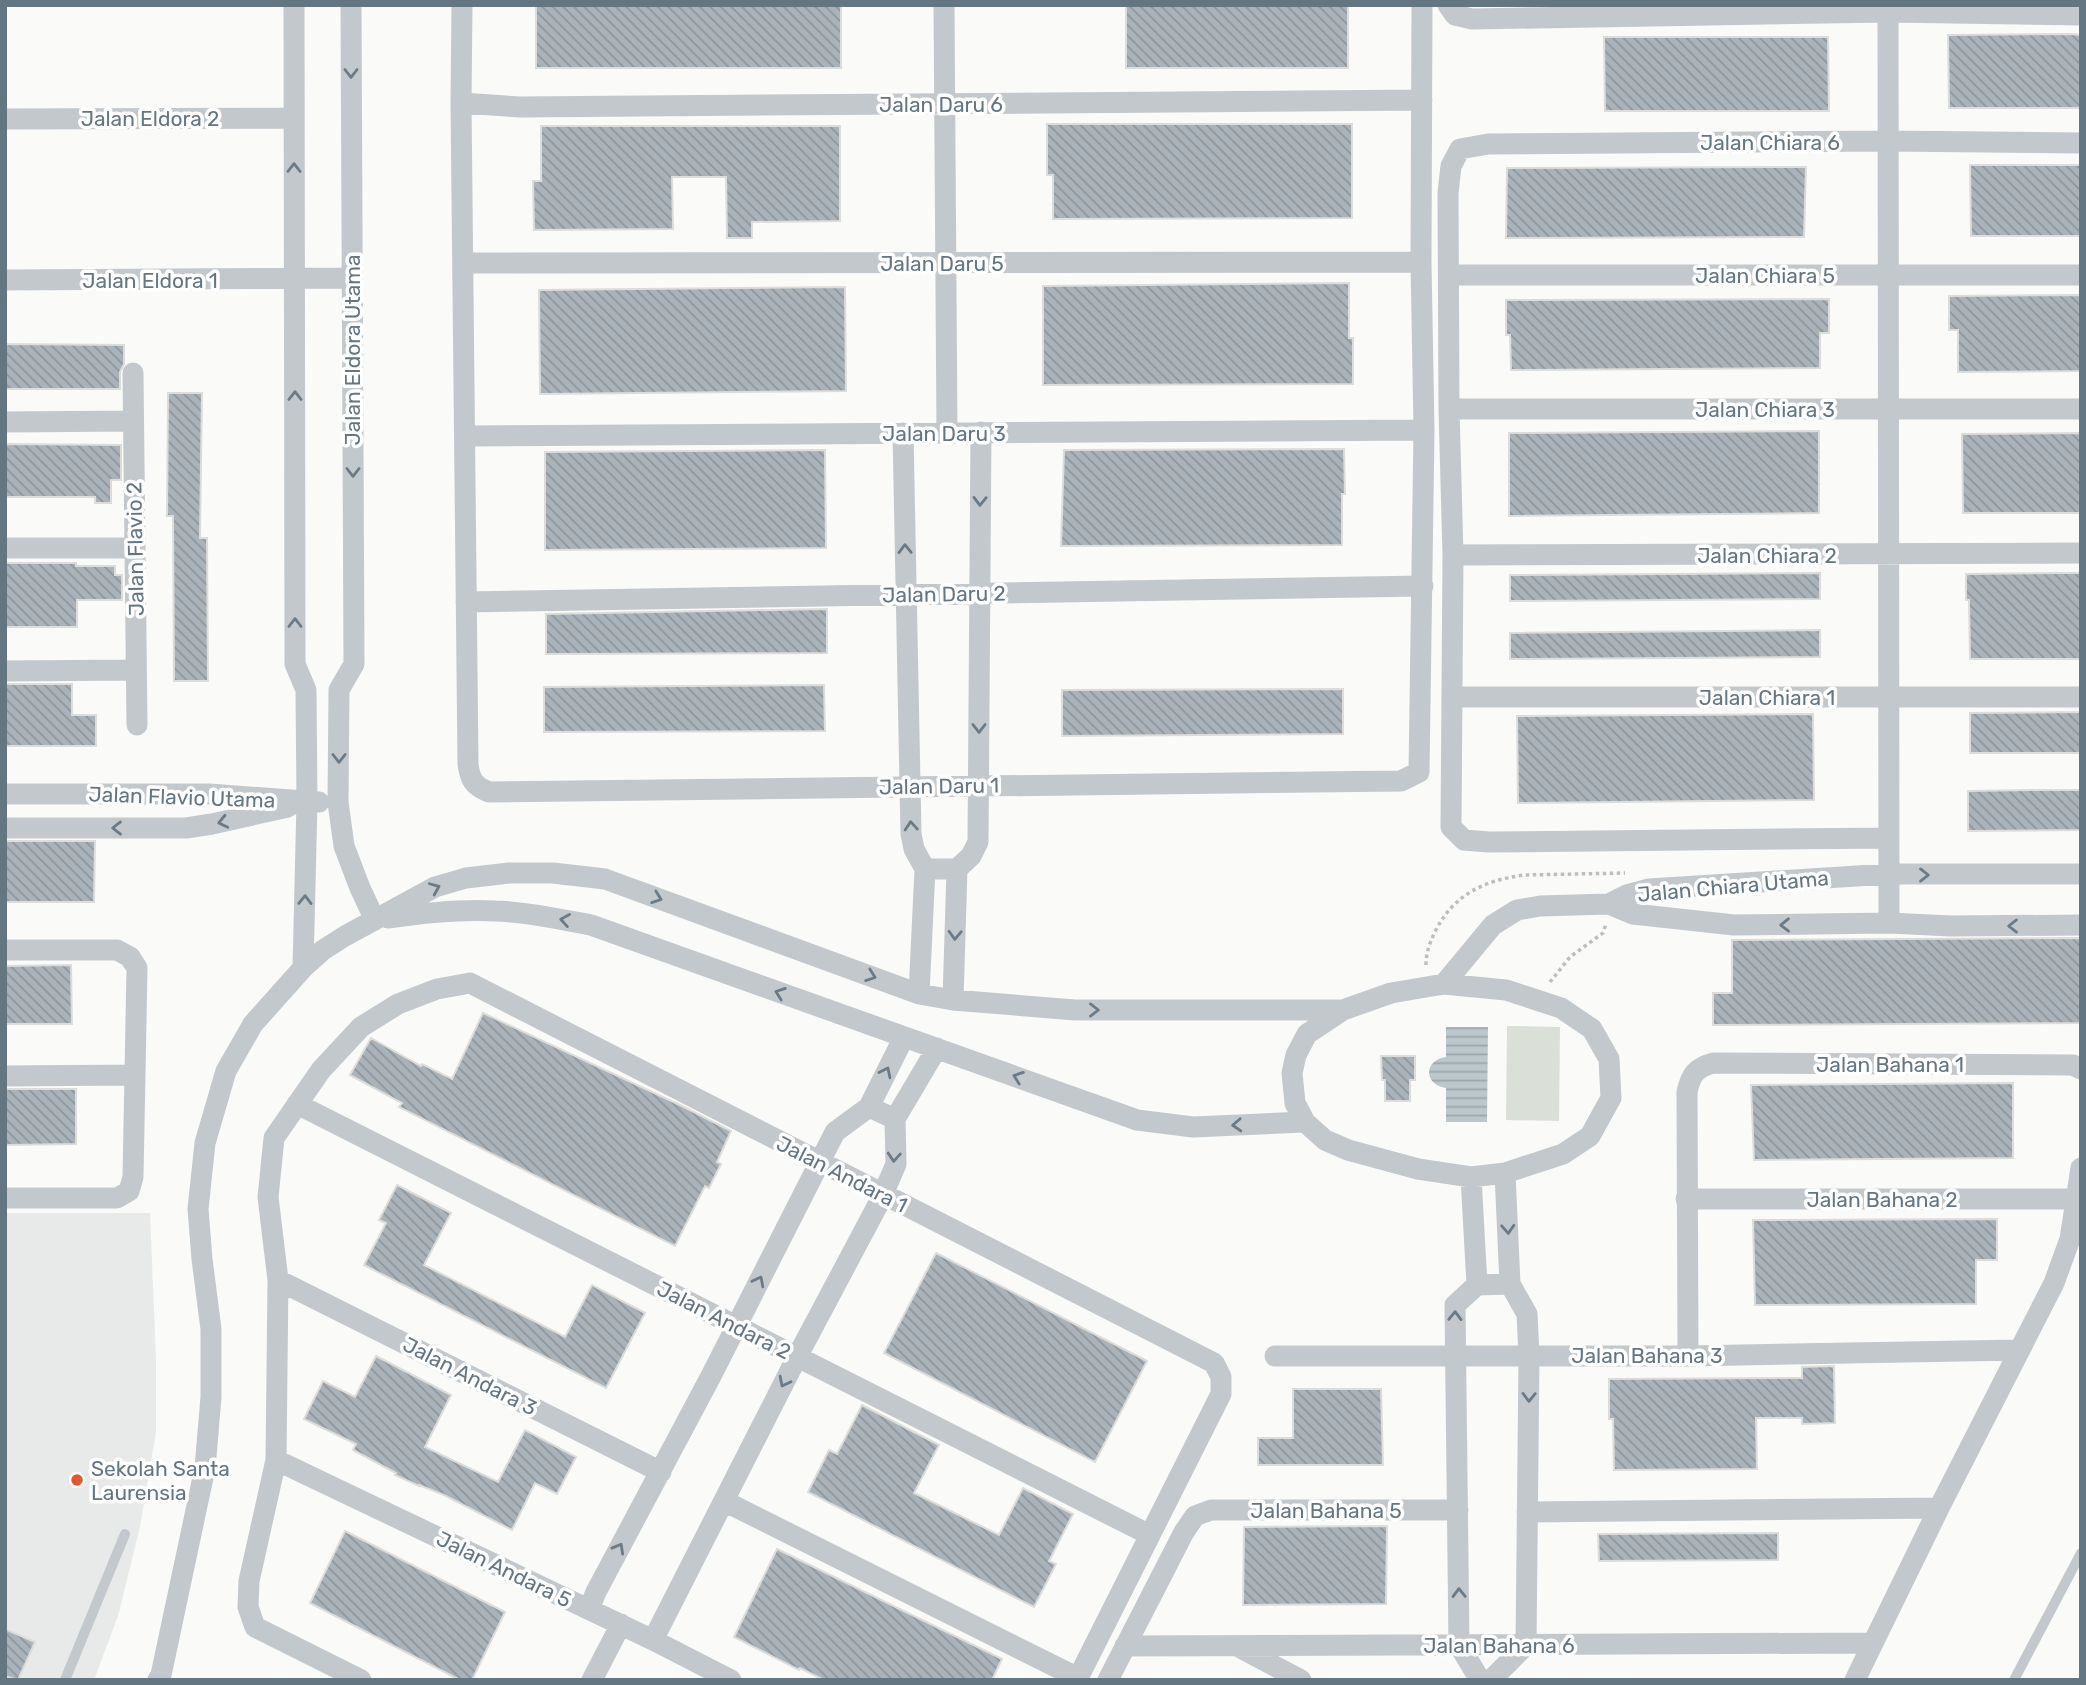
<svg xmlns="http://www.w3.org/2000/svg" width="2086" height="1685" viewBox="0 0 2086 1685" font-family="Rubik,sans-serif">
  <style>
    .built { fill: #e8e9e9 }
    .park { fill: #dadfd7 }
    .water { fill: url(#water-rules) }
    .building { fill: url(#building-back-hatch); stroke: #dcdcda; stroke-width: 2 }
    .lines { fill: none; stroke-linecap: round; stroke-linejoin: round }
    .path { stroke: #bbbfc2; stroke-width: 3.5; stroke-dasharray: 3.5 3.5; stroke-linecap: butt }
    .lane { stroke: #c3c8cc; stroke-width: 10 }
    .street { stroke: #c3c8cc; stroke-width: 21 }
    .oneway { stroke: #6a7a87 }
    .poi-dot { fill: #e4572e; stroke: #fff; stroke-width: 2.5 }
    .labels { text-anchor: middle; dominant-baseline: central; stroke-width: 7; stroke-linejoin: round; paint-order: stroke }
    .street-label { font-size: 21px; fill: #657683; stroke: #fff }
    .poi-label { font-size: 21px; fill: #657683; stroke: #fff; text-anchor: start }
  </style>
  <defs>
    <pattern id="water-rules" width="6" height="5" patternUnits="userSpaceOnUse" patternTransform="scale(1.75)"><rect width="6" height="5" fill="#bbc7cb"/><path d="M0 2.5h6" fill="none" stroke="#9ca6aa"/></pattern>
    <pattern id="building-back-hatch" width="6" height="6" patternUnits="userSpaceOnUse" patternTransform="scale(1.75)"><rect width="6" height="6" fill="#aab3b9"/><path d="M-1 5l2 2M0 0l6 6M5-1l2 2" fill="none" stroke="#8e969c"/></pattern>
  </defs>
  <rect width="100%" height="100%" fill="#fafaf8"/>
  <!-- built -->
  <path class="built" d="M5,1213H150L156,1359V1432L140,1527L118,1616L94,1680H5Z"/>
  <!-- park -->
  <path class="park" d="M1507,1026L1560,1027L1559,1121L1506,1120Z"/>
  <!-- water -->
  <path class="water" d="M1446,1027H1488L1487,1122H1446V1088C1423,1084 1424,1060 1446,1057Z"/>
  <!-- building -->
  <path class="building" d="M536,5H841V68H536Z
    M1126,5H1348V68H1126Z
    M2072,34L2081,35V108H1949L1948,35Z
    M1604,37H1828L1829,111H1605Z
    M1047,124H1352V218L1053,219V175H1047Z
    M541,126H840V221L752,222V238H727L726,177H672L673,229L534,230L533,181H541Z
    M1970,165H2081V236H1971Z
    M1806,167L1804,237L1506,238L1507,168Z
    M1349,283V338H1353V384L1043,385V286Z
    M845,287L846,391L540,394L539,290Z
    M2081,295V371L1958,372V330H1949V296Z
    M1829,299V333H1820V368L1511,370L1510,335H1506V300Z
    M5,344L124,345V364L120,372V389H5Z
    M168,393H202L200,538H207L208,681H174L173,516H167Z
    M1819,431V513L1509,516V433Z
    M2081,433V513H1963L1962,434Z
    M5,444L121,445V480H111V503H95V497H5Z
    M1344,449L1345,494H1342V545L1061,546L1064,450Z
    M825,450L826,548L545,550V452Z
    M5,563H76V566H115V575H122V600H77V627H5Z
    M1820,573V599L1510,601V575Z
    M2060,573H2081V659H1970L1969,600H1966V574Z
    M827,609V653L546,654V614Z
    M1820,630V657L1510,659V633Z
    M5,684H72V715H96V746H5Z
    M824,685L825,731L544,732V687Z
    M1343,689V734L1062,736V690Z
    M2081,712V753H1970V713Z
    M1813,714L1814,800L1518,803L1517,716Z
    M2041,790H2081V830L1968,831V791Z
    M5,841H95L94,902H5Z
    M2081,938V1023L1713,1025V993H1732V940Z
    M71,965L72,1024H5V966Z
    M483,1013L682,1106L731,1131L717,1162L721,1164L709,1188L705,1186L675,1246L399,1107L402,1103L350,1075L371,1038L421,1066L422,1064L452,1079Z
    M1381,1056H1415V1080H1410V1101H1385V1080H1382Z
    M2013,1083V1158L1754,1160L1751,1085Z
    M5,1089H76V1144L5,1145Z
    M397,1185L451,1213L424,1265L565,1337L592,1285L645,1313L606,1388L364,1265L386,1223L379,1220Z
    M1997,1219V1260H1976V1304L1755,1305L1753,1220Z
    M936,1253L1147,1361L1095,1462L884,1353Z
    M376,1356L451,1395L425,1447L498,1482L525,1430L576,1457L557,1494L535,1483L512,1530L444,1495L419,1485V1486L395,1475L396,1473L353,1450L356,1444L304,1419L323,1381L355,1397Z
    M1834,1366L1835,1423L1802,1424V1418H1756L1757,1469L1614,1470L1613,1419H1609V1379L1802,1378V1367Z
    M1293,1389H1381L1383,1465H1258V1438H1293Z
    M862,1405L939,1445L914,1493L999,1535L1023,1488L1073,1514L1049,1561L1056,1564L1034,1607L808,1492L829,1450L837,1454Z
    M1387,1526L1386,1604L1243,1605L1244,1527Z
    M345,1531L505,1612L472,1680H460L310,1603Z
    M1778,1533V1560L1599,1561L1598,1534Z
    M777,1549L1002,1659L992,1680H824L800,1668L799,1670L734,1637Z
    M5,1629L35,1642L18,1680L5,1676Z"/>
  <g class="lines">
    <!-- path -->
    <path class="path" d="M1426,965C1426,954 1429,944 1434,934C1452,895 1484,880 1525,875L1625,873
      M1550,982L1570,957L1603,933L1606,924"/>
    <!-- lane -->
    <path class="lane" d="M65,1680L125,1534
      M2014,1680L2081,1553"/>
    <!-- street -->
    <path class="street" d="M294,5L295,664L306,690L307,802L303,968
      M351,5L354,664L339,690L338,802L344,846L360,888L375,920
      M462,5L461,103L468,764C470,780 474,786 489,792L1401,781L1419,772L1424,430L1421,262L1422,5
      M944,5L947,433
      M1448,5L1455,15L1472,19L1888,12L2081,15
      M1888,5L1889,923
      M461,103L520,107L1422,100
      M5,119L294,118
      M463,263L1421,262
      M1449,275H2081
      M5,280L352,278
      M133,373L137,725
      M1449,409H2081
      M5,422L133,421
      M903,433L911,834L914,849L925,869H957L971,856L978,842L981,432
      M465,436L1424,430
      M5,548H135
      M1453,555L2081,553
      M466,602L1423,586
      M5,671L136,670
      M1453,697H2081
      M5,794H209L319,802
      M5,828H186L212,824L288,807
      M1888,838L1489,842L1464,840L1451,827L1453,555L1449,409L1448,193L1451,166L1460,149L1488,144L1888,141L2081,143
      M2081,874H1888L1649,889L1627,895L1609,904L1633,914L1734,925L1889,923L1951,926L2081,925
      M388,918C423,913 459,909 495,911C527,912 559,919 591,925L1137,1120L1193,1127L1305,1122
      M5,950H117L130,957L137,968L133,1177L129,1191L117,1198H5
      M1444,984L1493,925L1517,910L1540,906L1609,904
      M919,994L925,869
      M953,1000L957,869
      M5,1076L135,1075
      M297,1104L1150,1535
      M869,1107L904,1037
      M895,1119L937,1048
      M1471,1177L1477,1285
      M1686,1199H2077
      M278,1280L661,1472
      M1275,1356H1688L2020,1350
      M1688,1356L1687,1092C1691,1074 1696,1068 1713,1063L2073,1065L2081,1069
      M276,1460L653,1640L731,1680
      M724,1501L1078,1678
      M1527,1512L1939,1508
      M589,1609L596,1592L711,1376L835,1132L869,1107L895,1119L896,1164L881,1199L797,1357L653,1640
      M1125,1646L1873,1643
      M1237,1646L1301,1680
      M158,1680L161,1675L205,1468L211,1397V1329L202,1259L198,1209L205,1143L226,1071L253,1024L303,968L323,950L345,936L435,887L466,878L509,873H553L605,879L919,994L953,1000L1075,1010H1343L1391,993L1444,984L1506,990L1561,1008L1592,1029L1609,1059L1611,1098L1590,1136L1563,1154L1505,1173L1471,1177L1418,1169L1348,1150L1325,1140L1305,1122L1295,1103L1292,1073L1296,1055L1307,1034L1343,1010
      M361,1680L255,1627L248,1607L249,1581L276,1460L278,1280L268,1197L274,1138L321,1070L361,1027L398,1004L437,989L470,983L1214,1363L1221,1377V1394L1077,1680
      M592,1680L621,1624
      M1108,1680L1184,1532L1195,1516L1211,1510H1458
      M1480,1680L1459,1645L1455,1305L1477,1285L1510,1284
      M1491,1680L1526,1645L1529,1356L1527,1314L1510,1284L1505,1173
      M1855,1680L1939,1508L2054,1283L2070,1239L2081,1168"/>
  </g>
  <!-- one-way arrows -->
  <defs><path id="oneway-chevron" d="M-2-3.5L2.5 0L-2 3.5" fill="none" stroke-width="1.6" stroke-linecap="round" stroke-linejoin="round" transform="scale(1.75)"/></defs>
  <g class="oneway">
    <use href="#oneway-chevron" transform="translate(351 73) rotate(90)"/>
    <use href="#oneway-chevron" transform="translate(294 168) rotate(-90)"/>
    <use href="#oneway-chevron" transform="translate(295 396) rotate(-90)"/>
    <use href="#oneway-chevron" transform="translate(353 472) rotate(90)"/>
    <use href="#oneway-chevron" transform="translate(980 501) rotate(91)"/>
    <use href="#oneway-chevron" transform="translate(905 549) rotate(-91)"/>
    <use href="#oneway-chevron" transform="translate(295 623) rotate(-90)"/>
    <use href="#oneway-chevron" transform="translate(979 728) rotate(90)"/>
    <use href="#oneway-chevron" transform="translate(339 758) rotate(90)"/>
    <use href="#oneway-chevron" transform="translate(223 822) rotate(167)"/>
    <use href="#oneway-chevron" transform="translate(911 826) rotate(-94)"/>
    <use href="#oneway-chevron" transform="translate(117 828) rotate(-180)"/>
    <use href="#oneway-chevron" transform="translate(1924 875)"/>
    <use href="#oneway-chevron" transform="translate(435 888) rotate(-23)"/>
    <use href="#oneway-chevron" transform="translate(657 898) rotate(20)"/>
    <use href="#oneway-chevron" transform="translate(305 900) rotate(-89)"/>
    <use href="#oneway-chevron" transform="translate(565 920) rotate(-170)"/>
    <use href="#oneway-chevron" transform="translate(1785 925) rotate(179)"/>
    <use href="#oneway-chevron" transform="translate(2013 926) rotate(180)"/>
    <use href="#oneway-chevron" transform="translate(955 935) rotate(92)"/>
    <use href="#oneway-chevron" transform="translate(871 976) rotate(20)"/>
    <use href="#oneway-chevron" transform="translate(780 993) rotate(-160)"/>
    <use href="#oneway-chevron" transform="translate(1094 1010)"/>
    <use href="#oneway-chevron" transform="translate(886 1072) rotate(-64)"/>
    <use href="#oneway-chevron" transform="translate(1018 1077) rotate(-160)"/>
    <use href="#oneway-chevron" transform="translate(1237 1125) rotate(177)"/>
    <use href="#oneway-chevron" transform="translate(894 1157) rotate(94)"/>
    <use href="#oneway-chevron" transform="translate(1508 1229) rotate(87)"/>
    <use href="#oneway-chevron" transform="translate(759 1281) rotate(-63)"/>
    <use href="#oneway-chevron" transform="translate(1455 1316) rotate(-89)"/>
    <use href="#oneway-chevron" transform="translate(784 1382) rotate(117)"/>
    <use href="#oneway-chevron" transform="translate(1529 1397) rotate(91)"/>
    <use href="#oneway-chevron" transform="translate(619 1548) rotate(-61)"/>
    <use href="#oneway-chevron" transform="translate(1459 1593) rotate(-91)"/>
  </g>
  <!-- markers -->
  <circle class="poi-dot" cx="77" cy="1480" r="7"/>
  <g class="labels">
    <!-- street labels -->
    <g class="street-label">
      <text x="941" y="104">Jalan Daru 6</text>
      <text x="150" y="118">Jalan Eldora 2</text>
      <text x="1770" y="142">Jalan Chiara 6</text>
      <text x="942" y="263">Jalan Daru 5</text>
      <text x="1765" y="275">Jalan Chiara 5</text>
      <text x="150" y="280">Jalan Eldora 1</text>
      <text transform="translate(352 350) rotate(-90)">Jalan Eldora Utama</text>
      <text x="1765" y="409">Jalan Chiara 3</text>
      <text x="944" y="433">Jalan Daru 3</text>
      <text transform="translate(135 549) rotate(-91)">Jalan Flavio 2</text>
      <text x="1767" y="555">Jalan Chiara 2</text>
      <text transform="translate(944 594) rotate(-1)">Jalan Daru 2</text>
      <text x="1767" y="697">Jalan Chiara 1</text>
      <text transform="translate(939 786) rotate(-1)">Jalan Daru 1</text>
      <text transform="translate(182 797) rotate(2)">Jalan Flavio Utama</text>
      <text transform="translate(1733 886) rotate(-5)">Jalan Chiara Utama</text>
      <text x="1890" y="1064">Jalan Bahana 1</text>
      <text transform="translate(842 1174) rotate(27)">Jalan Andara 1</text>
      <text x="1882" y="1199">Jalan Bahana 2</text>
      <text transform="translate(724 1320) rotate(27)">Jalan Andara 2</text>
      <text x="1647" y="1355">Jalan Bahana 3</text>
      <text transform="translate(470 1376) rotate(27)">Jalan Andara 3</text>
      <text x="1326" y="1510">Jalan Bahana 5</text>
      <text transform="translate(504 1569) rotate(26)">Jalan Andara 5</text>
      <text x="1499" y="1645">Jalan Bahana 6</text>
    </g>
    <!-- poi labels -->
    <g class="poi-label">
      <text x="91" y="1468">Sekolah Santa<tspan x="91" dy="24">Laurensia</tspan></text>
    </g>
  </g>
  <!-- border -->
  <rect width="2086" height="1685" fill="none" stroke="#657683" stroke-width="14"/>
</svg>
